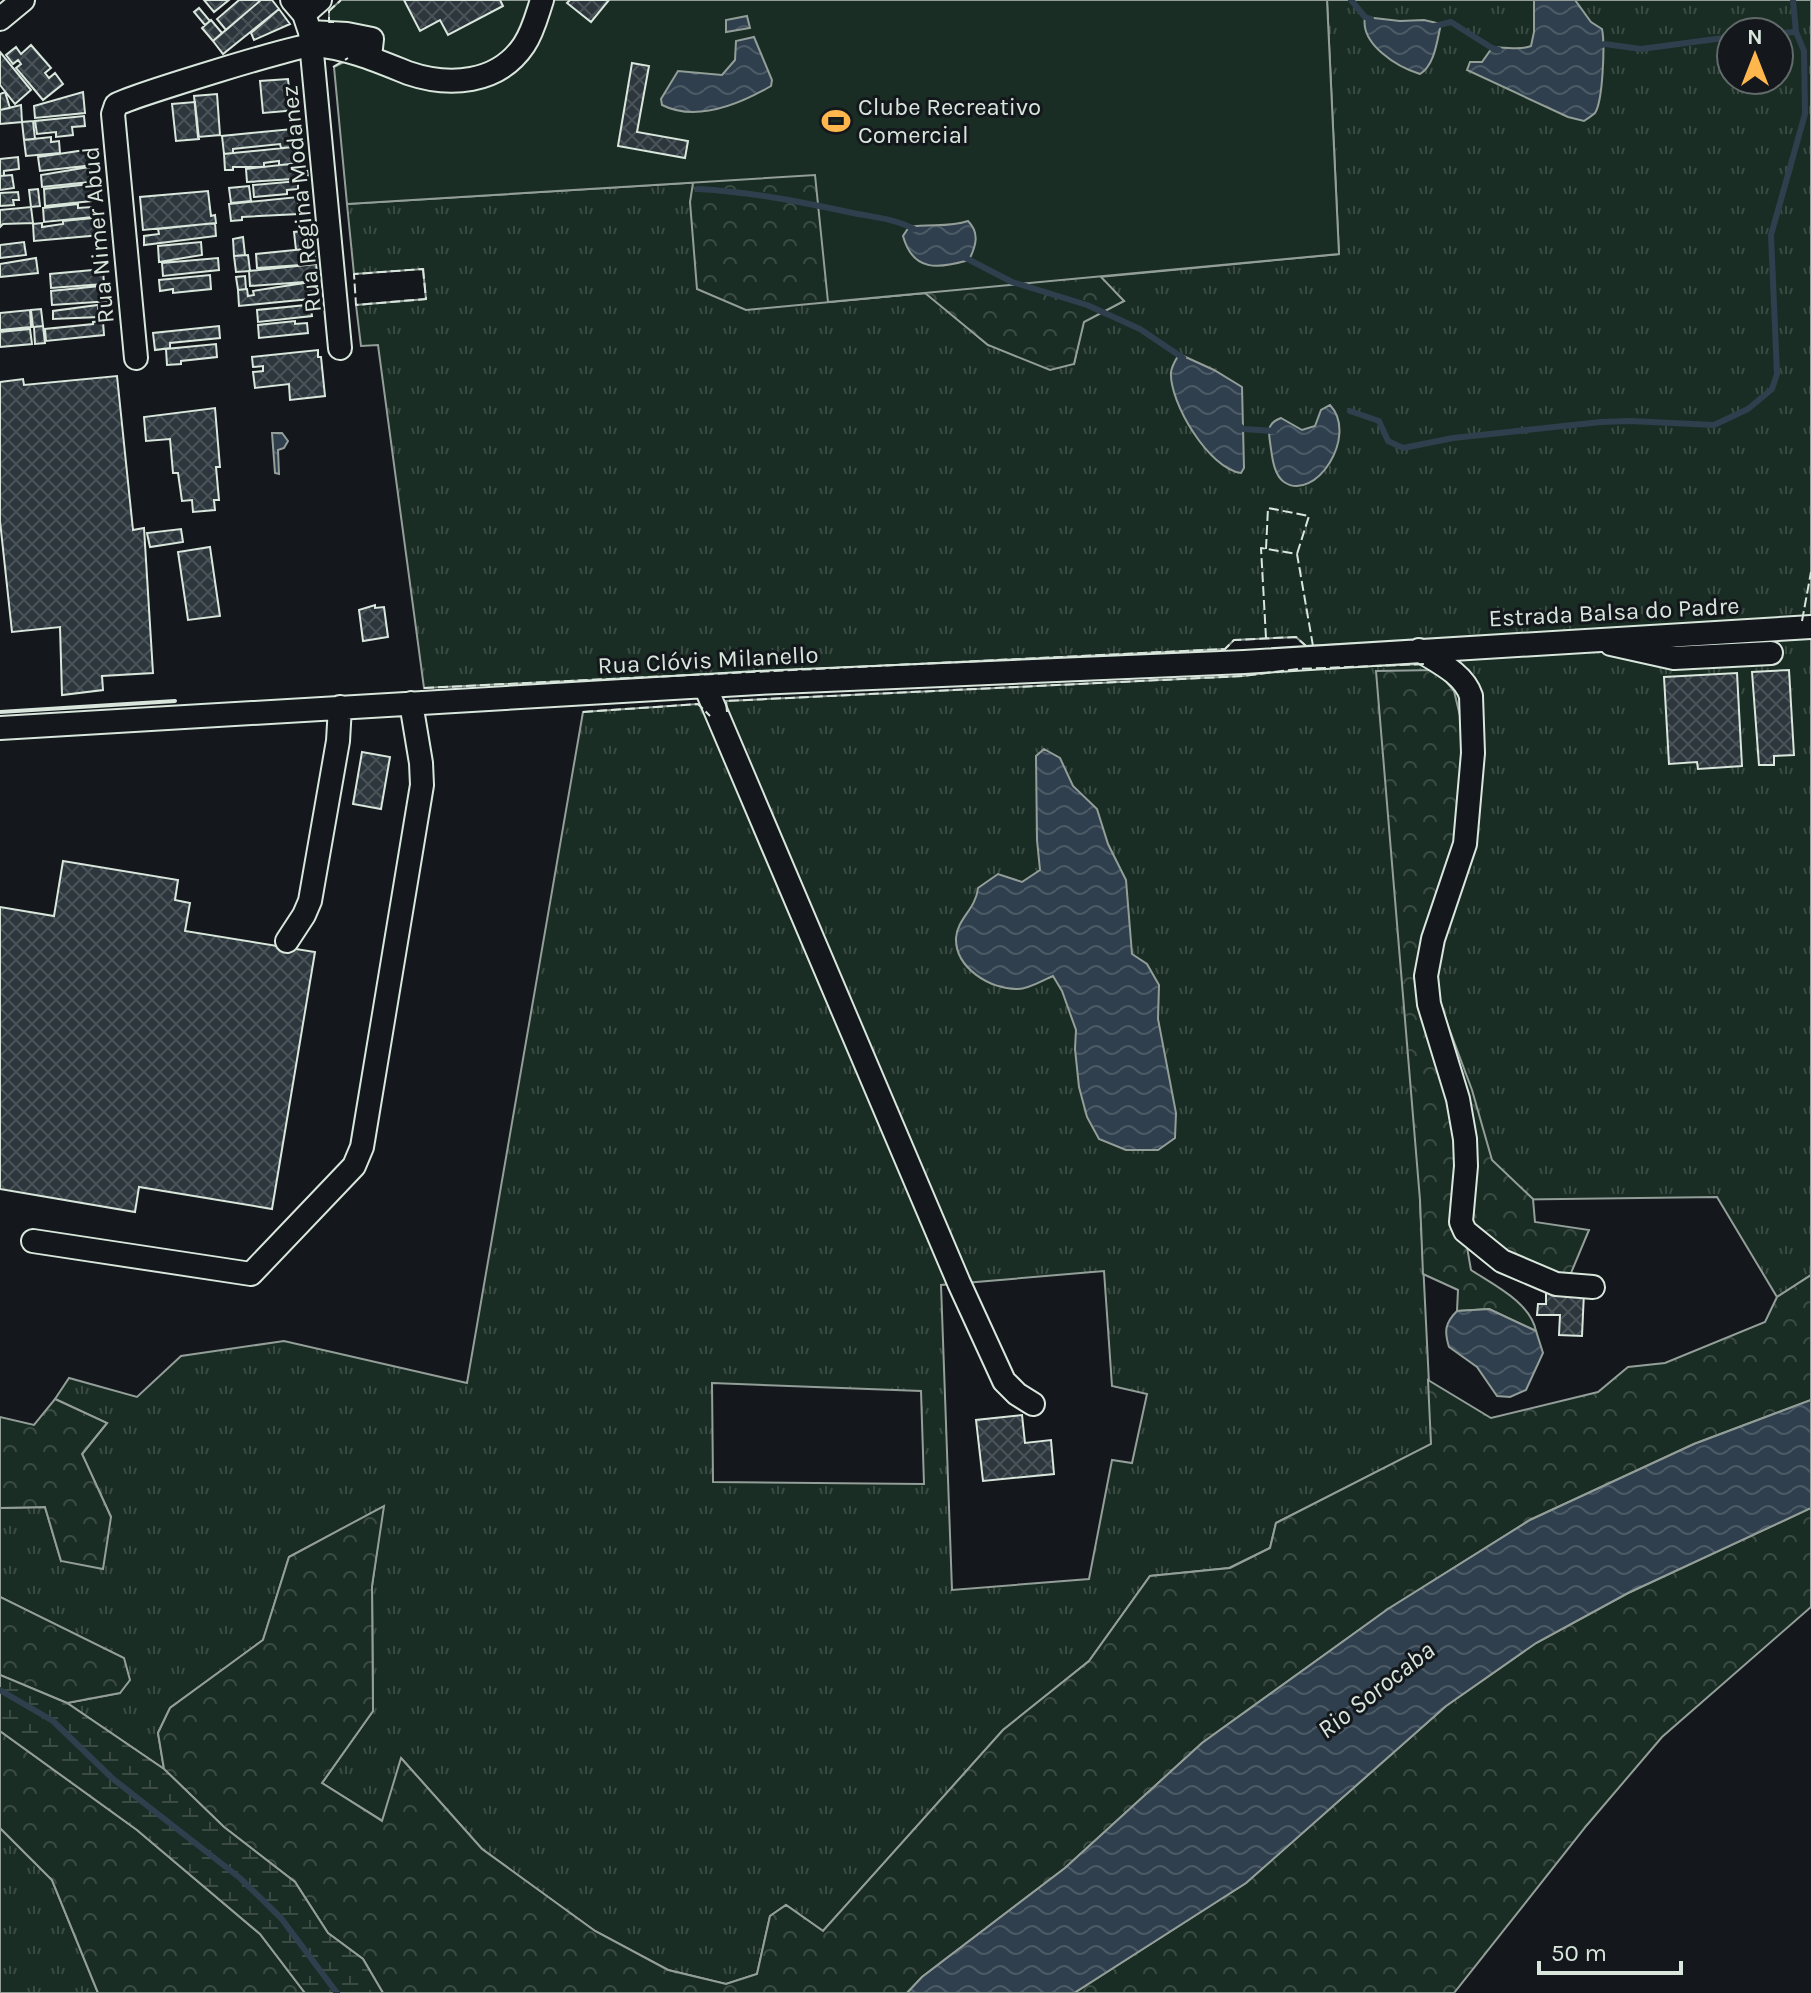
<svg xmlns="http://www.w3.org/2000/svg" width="1811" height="1993" viewBox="0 0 1811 1993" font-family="Karla,sans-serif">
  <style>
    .grass { fill: url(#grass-tufts); stroke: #939e99; stroke-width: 2; fill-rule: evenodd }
    .forest { fill: url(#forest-crowns); stroke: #939e99; stroke-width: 2 }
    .wetland { fill: url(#wetland-marsh); stroke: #939e99; stroke-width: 2 }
    .pitch { fill: #1a2d24; stroke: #939e99; stroke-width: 2 }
    .water { fill: url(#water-waves); stroke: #939e99; stroke-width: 2 }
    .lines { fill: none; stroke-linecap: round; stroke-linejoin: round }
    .stream { stroke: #2f3f4d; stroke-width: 6 }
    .building { fill: url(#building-cross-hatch); stroke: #d8e6dc; stroke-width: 2 }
    .minor-casing { stroke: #d8e6dc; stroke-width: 26 }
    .minor { stroke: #14181c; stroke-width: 22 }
    .fence { stroke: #d8e6dc; stroke-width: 2; stroke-dasharray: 10 4; stroke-linecap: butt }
    .wall { stroke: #d8e6dc; stroke-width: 4 }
    .labels { text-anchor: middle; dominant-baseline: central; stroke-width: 6; stroke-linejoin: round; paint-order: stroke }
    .poi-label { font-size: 24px; fill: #d8e6dc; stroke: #14181c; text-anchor: start }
    .street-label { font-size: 24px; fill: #d8e6dc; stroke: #14181c }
    .water-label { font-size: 26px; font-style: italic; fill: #d8e6dc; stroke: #14181c }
  </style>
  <defs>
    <pattern id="grass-tufts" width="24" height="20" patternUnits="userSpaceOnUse" patternTransform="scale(2)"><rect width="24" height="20" fill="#1a2d24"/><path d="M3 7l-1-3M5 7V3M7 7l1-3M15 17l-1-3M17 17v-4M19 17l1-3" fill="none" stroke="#3b4b43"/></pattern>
    <pattern id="forest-crowns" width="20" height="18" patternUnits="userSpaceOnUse" patternTransform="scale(2)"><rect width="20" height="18" fill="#1a2d24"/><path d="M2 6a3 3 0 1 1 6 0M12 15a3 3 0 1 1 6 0" fill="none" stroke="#3b4b43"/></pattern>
    <pattern id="wetland-marsh" width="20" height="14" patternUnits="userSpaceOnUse" patternTransform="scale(2)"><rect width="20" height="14" fill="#1a2d24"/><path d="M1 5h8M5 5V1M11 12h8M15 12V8" fill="none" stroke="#3b4b43"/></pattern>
    <pattern id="water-waves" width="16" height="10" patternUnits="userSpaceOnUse" patternTransform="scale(2)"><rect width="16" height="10" fill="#2f3f4d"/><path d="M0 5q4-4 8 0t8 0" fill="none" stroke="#4c5b66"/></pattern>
    <pattern id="building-cross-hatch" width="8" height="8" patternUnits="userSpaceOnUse" patternTransform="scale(2)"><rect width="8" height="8" fill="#2c363c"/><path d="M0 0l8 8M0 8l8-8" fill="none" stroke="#4a5358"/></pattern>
  </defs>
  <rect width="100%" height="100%" fill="#14181c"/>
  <!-- grass -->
  <path class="grass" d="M1327,0H1811V621L1306,646L1296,637L1234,640L1225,649L424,688L378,345L361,346L356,305L426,299L423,269L354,274L347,204L815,175L828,302L926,293L988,345L1074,364L1083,322L1124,301L1099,277L1339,254ZM1731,32H1779V80H1731Z
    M1811,633V1275L1777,1297L1717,1197L1420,1201L1432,1444L1276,1523L1270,1548L1229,1568L1150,1576L1089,1661L1003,1730L823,1931L786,1905L770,1916L757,1974L726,1984L668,1970L595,1931L482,1849L402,1759L383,1821L322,1783L373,1711L372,1586L383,1507L289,1557L263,1640L170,1708L158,1733L164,1769L67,1703L120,1693L123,1658L0,1597V1508L45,1507L61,1561L111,1517L82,1454L107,1423L55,1399L69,1378L137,1397L181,1356L284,1341L467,1383L583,712L698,704L714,720L727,716L726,701L1243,676L1298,669L1423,664L1468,680L1457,656ZM1104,1271L1112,1386L1147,1394L1132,1463L1112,1460L1089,1579L952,1590L941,1285ZM712,1383L921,1391L924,1484L713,1482Z
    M0,1828L52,1880L98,1993H0Z"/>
  <!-- forest -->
  <path class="forest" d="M764,151L1085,260L1124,301L1084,322L1074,364L1050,370L988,345L925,293L746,310L697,289L690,202L693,183L724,159Z
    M1437,670L1454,691L1468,749L1459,845L1422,956L1472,1090L1492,1160L1533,1199L1535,1222L1589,1230L1571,1273L1558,1279L1467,1247L1471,1270C1494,1285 1530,1302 1536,1331L1489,1309L1457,1311L1458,1290L1423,1274L1420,1200L1376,671Z
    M1811,1275V1400L1694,1444L1530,1520L1388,1609L1202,1743L1065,1868L922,1977L907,1993H383L363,1959L328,1933L295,1882L224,1827L164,1769L158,1733L170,1708L263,1640L289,1557L384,1506L372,1586L373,1711L322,1783L382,1821L401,1758L482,1849L595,1931L668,1970L726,1984L757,1974L770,1916L786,1905L823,1931L1003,1730L1089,1661L1150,1576L1230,1568L1270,1548L1276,1523L1431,1444L1428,1380L1491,1418L1598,1392L1628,1367L1665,1363L1765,1322L1777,1297Z
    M55,1399L107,1423L82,1454L111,1517L103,1569L61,1561L45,1507L0,1508V1417L34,1425Z
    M1811,1508V1607L1662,1737L1587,1825L1454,1993H1074L1246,1883L1446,1706L1536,1643L1628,1593Z
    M0,1597L124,1658L130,1680L120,1693L67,1703L0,1675Z
    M0,1731L137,1830L260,1934L305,1993H98L52,1880L0,1828Z"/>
  <!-- wetland -->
  <path class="wetland" d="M0,1675L67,1703L164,1769L224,1827L295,1882L328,1933L363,1959L383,1993H305L260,1934L137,1830L0,1731Z"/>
  <!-- pitch -->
  <path class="pitch" d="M341,0H1327L1339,254L828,302L815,175L347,204L334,67L348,60L346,23L329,22V11Z"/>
  <!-- water -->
  <path class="water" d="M1534,0H1575L1591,22L1602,29C1605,44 1603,101 1595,113C1593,115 1587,119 1584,121L1568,117L1467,70L1470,62H1482L1492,48C1505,46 1519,51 1531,46L1534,32Z
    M747,16L750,28L726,32V20Z
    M1365,17L1400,21L1424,20L1441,24C1437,40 1435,65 1420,74C1397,67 1360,44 1365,17Z
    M754,37L772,80L771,86C740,104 696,122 662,105L661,99L678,71L722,75L735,60L736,41Z
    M968,221C980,233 976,246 969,260C938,269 913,272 903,236L909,227C930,223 948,228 968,221Z
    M1179,354L1214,370L1242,387L1244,468L1241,473C1209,469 1169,402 1171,372C1172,365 1176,360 1179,354Z
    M1330,405C1359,436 1315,503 1284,482C1273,474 1272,455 1270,442C1268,429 1268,423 1281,418L1302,430L1315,426L1321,410Z
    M272,433H282L288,441L284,448L278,450L279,474L275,473Z
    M1044,749L1060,758L1073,786L1097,809L1108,844L1126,880L1132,954L1147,964L1159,985L1158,1019L1176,1113L1175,1138L1158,1150H1126L1099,1139L1087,1117L1079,1087L1075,1049L1076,1030L1062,991L1053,976C1043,980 1029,989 1018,989C991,990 955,968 956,938C957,919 976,909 978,888L998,874L1022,882L1040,870L1037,840L1036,756Z
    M1489,1309L1536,1331L1543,1353L1526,1390L1510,1397L1497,1396L1477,1367L1449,1347C1444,1331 1445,1323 1457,1311Z
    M1811,1400V1508L1628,1593L1536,1643L1446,1706L1246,1883L1074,1993H907L922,1977L1065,1868L1202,1743L1388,1609L1530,1520L1694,1444Z"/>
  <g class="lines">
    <!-- stream -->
    <path class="stream" d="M1351,0L1365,17L1371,19
      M1435,26L1451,22L1492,48L1499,50
      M1779,33L1796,32
      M1598,46L1605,44L1641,49L1731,37
      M698,189C751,192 802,202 853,213C874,217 895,219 914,229
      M962,256L1012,282L1087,305L1140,329L1183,358
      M1350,411L1379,421L1388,441L1403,448L1453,438L1601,422L1630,421L1714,425L1748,409L1772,389L1777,374L1771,235L1805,114L1804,51L1796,32L1793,0
      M1239,425L1243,429L1274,431
      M0,1690L53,1721L113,1779L240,1878L281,1918L337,1993"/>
  </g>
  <!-- building -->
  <path class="building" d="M204,0H229L214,12Z
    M239,0H261L226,30L217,19Z
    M261,0H272L279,9L223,54L213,41Z
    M404,0H500L503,6L448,35L440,20L420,31Z
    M570,0H609L591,22L567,3Z
    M199,8L210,21L205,25L194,12Z
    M279,9L290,24L254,40L251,33Z
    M211,20L222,33L213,41L202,28Z
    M31,45L51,68L45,73L49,78L55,73L63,84L43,100L16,68L21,64L18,60L13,64L6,55L16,47L21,54Z
    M0,52L31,90L15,104L0,85Z
    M632,63L649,66L637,132L688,141L685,158L618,146Z
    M288,79L290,98L295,97L297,110L263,113L260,81Z
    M5,92L10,108L0,110V94Z
    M83,92L85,113L35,118L34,106Z
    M217,94L220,135L198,137L194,96Z
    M195,102L199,139L176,141L172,104Z
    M21,105L22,122L0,124V110Z
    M84,116L85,126L72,127L73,135L56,137V132L37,134L35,121Z
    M33,121L35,139L24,140L22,122Z
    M292,129L294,147L281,148L280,144L233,149V153L224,154L222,136Z
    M51,137V142L59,141L60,153L26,156L24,140Z
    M293,147L295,164L279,165V161L264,163V167H233V170H225L224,154Z
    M92,149L94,165L40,171L38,157Z
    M18,157L19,169L4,171V176H0V159Z
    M298,163L299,170L307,169L308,178L247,182L246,169Z
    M89,167L90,182L42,187L41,175Z
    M12,175L14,188L0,190V176Z
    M298,181V189L287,190V194L254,197L253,185Z
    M100,183L101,200L45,206L44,189Z
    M249,186L251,201L231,203L229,188Z
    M38,189L40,206L31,207L29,190Z
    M208,191L211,216L215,215L216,223L143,230L140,197Z
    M18,192L19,200H13L14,205L0,206V193Z
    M298,197L299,214L242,217V220L231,221L229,204Z
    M78,204V208L92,207L93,217L44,222L43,208Z
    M31,207L33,223L3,224L0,227V210Z
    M103,217L104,227H100L101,235L34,241L33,224L42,223V227L63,224V221Z
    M215,223L216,236L144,245V236L159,234L158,229Z
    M313,230L314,248L296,250L294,232Z
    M243,237L245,255L234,256L233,239Z
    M24,242L26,255L0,258V245Z
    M201,242L202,255L159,262L158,246Z
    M314,248L316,264L257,268L256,254Z
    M248,255L250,271L236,272L234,256Z
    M36,258L38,273L0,277V264Z
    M218,258L219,270L163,276L162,263Z
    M316,264L318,281L250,286L249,271Z
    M103,269L104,284L51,288L50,274Z
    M210,275L211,289L173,293V289L160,291L159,280Z
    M245,276L246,289L238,290L236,277Z
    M311,282L310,299L239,306L238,290L247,289L248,296L254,295L253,291Z
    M110,285L111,301L52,305L51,291Z
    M319,300V308L311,309L312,316L258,322L257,310L306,305V301Z
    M98,305L99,317L53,319V311Z
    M41,309L43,326L33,327L31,310Z
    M30,310L31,327L0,330V313Z
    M103,321L104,335L46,341L45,329L93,324V322Z
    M295,321V324L307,323L308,333L259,338L258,325Z
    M43,326L45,343L35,344L34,327Z
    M219,326L220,338L170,343V348L155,350L153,333Z
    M30,329L32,344L0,347V332Z
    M216,344L217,357L181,361V364L167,365L166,349Z
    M318,350V357H321L325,396L290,400L289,384L255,388L253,372L263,371V366L253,367L252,357Z
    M117,376L133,530L144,528L153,673L102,676L103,690L62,695L60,627L12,632L0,521V382L23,379L24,385Z
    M215,408L220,467H216L219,500H214L215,510L193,512L192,500L182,501L178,473H173L170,439L146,441L144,417Z
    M181,529L183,542L150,547L147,533Z
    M210,547L220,616L188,620L178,552Z
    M375,605V608L384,607L388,637L363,641L359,610Z
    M1789,670L1794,755L1774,756V765H1759L1752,672Z
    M1737,673L1742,766L1698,769L1697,762L1669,764L1664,677Z
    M362,752L390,757L381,809L353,804Z
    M63,861L178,880L175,900L190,903L185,931L315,952L272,1209L139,1187L135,1212L0,1189V907L54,916Z
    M1546,1291L1584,1292L1582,1336L1559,1335L1560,1315H1537L1538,1304H1546Z
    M1022,1415L1025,1443L1051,1440L1054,1474L983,1481L976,1420Z"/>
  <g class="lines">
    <defs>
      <path id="minor" d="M292,0L304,14L310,32L340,348
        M304,14L320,0
        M0,19L23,0
        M310,32L347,34L372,39L370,57
        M136,358L113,114L116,105C129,97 303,43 315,45C348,48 378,61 408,73C449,87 498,84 524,45C533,32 537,15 542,0
        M1611,644L1674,658L1771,653
        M1419,650C1438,662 1464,674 1471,696L1473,753L1465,844L1433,939L1426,976L1429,1004L1458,1099L1465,1139L1466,1166L1461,1222L1465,1231L1502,1261L1556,1284L1593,1287
        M705,686L959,1283L1004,1381L1017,1394L1033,1404
        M0,728L758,683L1244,662L1811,627
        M287,941L304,915L310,901L338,741L340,707
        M33,1241L251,1274L354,1166L362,1147L422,785L421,763L411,703"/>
    </defs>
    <!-- minor casing -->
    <use href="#minor" class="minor-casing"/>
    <!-- minor -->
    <use href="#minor" class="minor"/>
    <!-- fence -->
    <path class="fence" d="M334,22H329V11L341,0
      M333,67L348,58
      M423,269L426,299L356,305L354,274Z
      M1266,549L1268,508L1309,516L1297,554
      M1802,621L1811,572
      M1266,638L1261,548L1297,554L1313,646
      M424,688L1225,649L1234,640L1296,637L1306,646H1311
      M583,712L698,704L710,716
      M727,712L726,701L1243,676L1298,669L1425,664"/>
    <!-- wall -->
    <path class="wall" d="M0,712L175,701"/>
  </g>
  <!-- icons -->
  <defs>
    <symbol id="stadium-bare" viewBox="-9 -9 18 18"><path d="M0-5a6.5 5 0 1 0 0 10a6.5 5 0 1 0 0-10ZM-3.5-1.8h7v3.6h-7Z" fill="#ffb74d" stroke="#14181c" stroke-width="2.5" paint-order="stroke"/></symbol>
  </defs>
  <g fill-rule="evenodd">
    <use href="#stadium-bare" x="816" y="101" width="40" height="40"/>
  </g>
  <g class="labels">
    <!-- poi labels -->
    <g class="poi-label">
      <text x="858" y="107">Clube Recreativo<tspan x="858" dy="28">Comercial</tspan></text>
    </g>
    <!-- street labels -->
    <g class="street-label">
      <text transform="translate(301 199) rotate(-96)">Rua Regina Modanez</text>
      <text transform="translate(98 235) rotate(-95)">Rua Nimer Abud</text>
      <text transform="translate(1614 612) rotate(-3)">Estrada Balsa do Padre</text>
      <text transform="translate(708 660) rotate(-3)">Rua Clóvis Milanello</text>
    </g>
    <!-- water labels -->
    <g class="water-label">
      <text transform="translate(1376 1690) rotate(-38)">Rio Sorocaba</text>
    </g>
  </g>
  <!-- north arrow -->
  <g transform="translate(1755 56)"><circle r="38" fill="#14181c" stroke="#626a69" stroke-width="2"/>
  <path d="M0-6L14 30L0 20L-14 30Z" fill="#ffb74d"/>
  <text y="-12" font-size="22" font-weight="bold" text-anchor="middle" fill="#d8e6dc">N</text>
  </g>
  <!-- scale -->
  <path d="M1539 1961v12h142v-12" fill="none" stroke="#d8e6dc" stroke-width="4"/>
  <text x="1551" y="1961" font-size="24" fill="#d8e6dc" stroke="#14181c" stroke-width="6" paint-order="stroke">50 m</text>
</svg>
